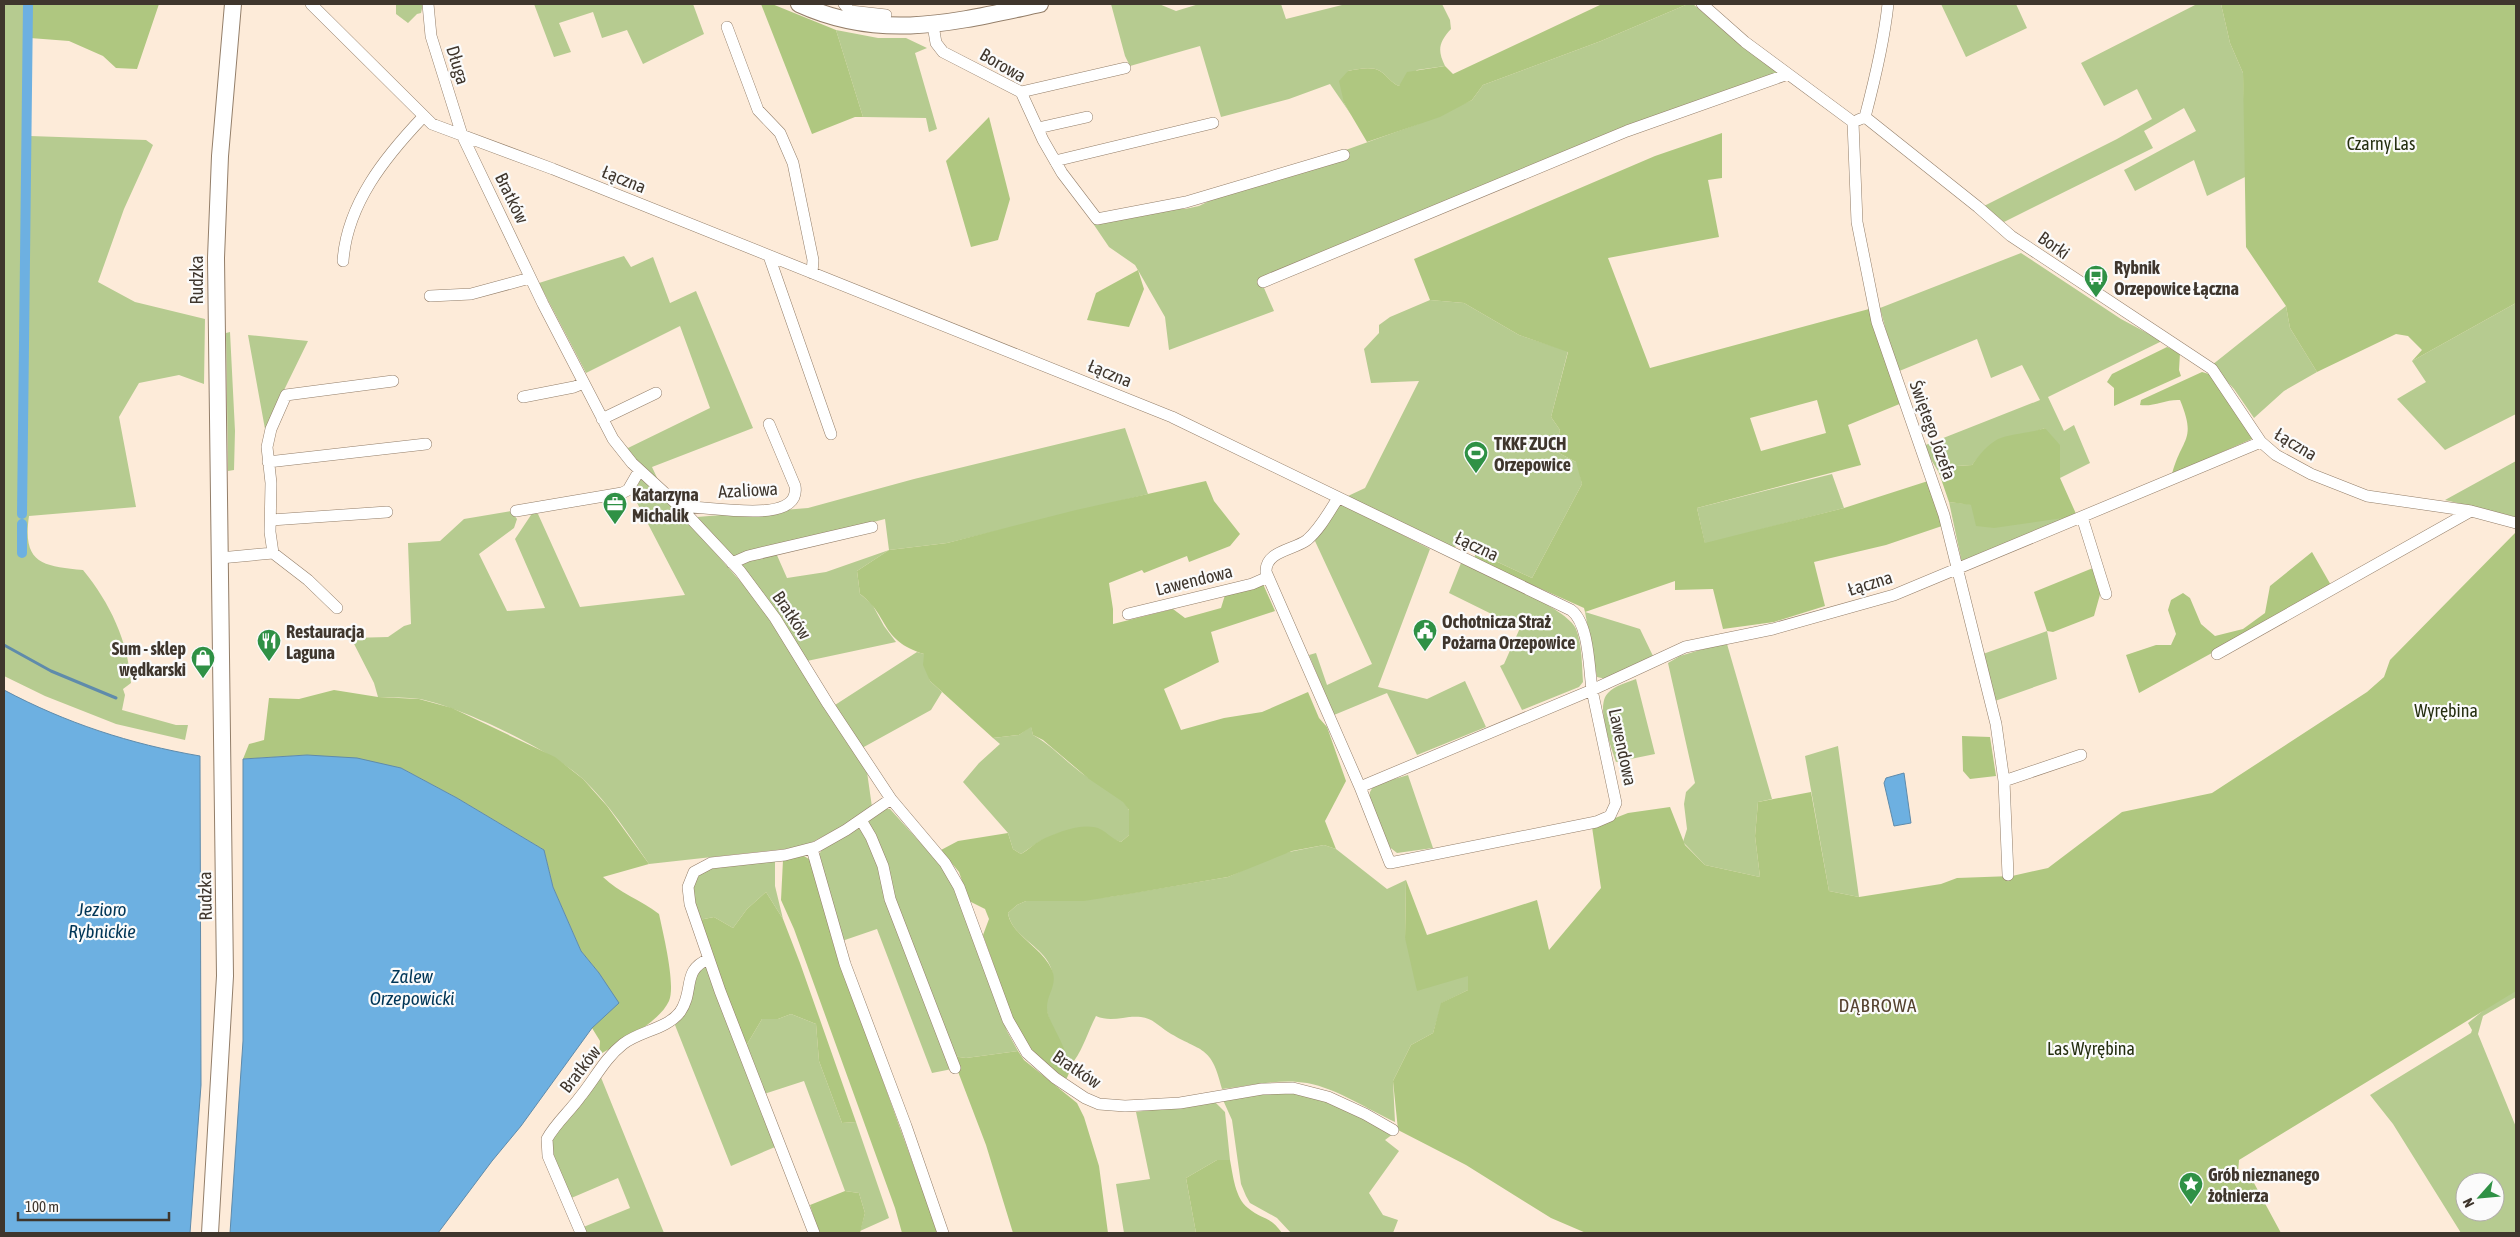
<svg xmlns="http://www.w3.org/2000/svg" width="2520" height="1237" viewBox="0 0 2520 1237" font-family="'Asap Condensed',sans-serif">
  <style>
    .green { fill: #b6cb90; fill-rule: evenodd }
    .forest { fill: #afc780; fill-rule: evenodd }
    .water { fill: #6db0e1; stroke: #5f8bab }
    .lines { fill: none; stroke-linecap: round; stroke-linejoin: round }
    .stream { stroke: #5f8bab; stroke-width: 3 }
    .canal { stroke: #6db0e1; stroke-width: 10 }
    .minor-casing { stroke: #937e69; stroke-width: 12 }
    .secondary-casing { stroke: #937e69; stroke-width: 18 }
    .minor { stroke: #fff; stroke-width: 11 }
    .secondary { stroke: #fff; stroke-width: 16 }
    .labels { text-anchor: middle; dominant-baseline: central; stroke-width: 4.5; stroke-linejoin: round; paint-order: stroke }
    .street-label { font-size: 18px; fill: #3f362d; stroke: #fbfbfb }
    .park-label { font-size: 18px; fill: #252f10; stroke: #fbfbfb }
    .poi-label { font-size: 18px; font-weight: bold; fill: #3f362d; stroke: #fbfbfb; text-anchor: start }
    .water-label { font-size: 19px; font-style: italic; fill: #003657; stroke: #fbfbfb }
    .neighbourhood-label { font-size: 19px; letter-spacing: 1px; fill: #55422f; stroke: #fbfbfb }
  </style>
  <rect width="100%" height="100%" fill="#fdebd9"/>
  <!-- green -->
  <path class="green" d="M4,4H30V136L146,140L153,145L124,209L98,282L135,302L205,319L204,384L179,375L139,383L119,417L136,507L29,516C22,564 43,566 83,570C110,603 128,641 131,683L123,689L125,695L122,710L176,725H188L185,740L116,724L45,696L4,676Z
    M396,4H423L421,13L417,14L408,23L396,14Z
    M534,4H693L704,34L643,64L627,30L602,38L593,12L559,23L571,52L554,57Z
    M1111,4H1159L1176,11L1199,4H1281L1286,19L1346,4H1442L1450,20L1451,29C1439,42 1437,50 1445,66L1417,70L1399,86C1391,83 1388,76 1380,71C1372,66 1358,69 1348,71L1344,103L1352,116L1330,84L1289,99L1221,117L1200,46L1130,66L1125,56Z
    M1688,4H1693L1742,46L1780,74L1261,281L1274,311L1169,350L1165,317L1135,265L1109,247L1092,222L1170,209H1185L1199,206L1221,195L1418,124L1472,100L1483,85L1601,41Z
    M1941,4H2016L2027,28L1966,57Z
    M2197,4H2221L2230,43L2243,73L2247,176L2207,196L2194,160L2135,191L2124,170L2196,131L2184,108L2144,131L2153,148L2004,222L1984,206L2117,139L2152,119L2137,89L2104,106L2081,63Z
    M836,30L878,38H906L927,48L915,53L937,129L929,132L926,118L863,117Z
    M2021,253L2121,319L2162,341L2048,397L2064,431L2074,425L2090,463L2060,478L2045,428C2010,442 1998,431 1972,465L1956,466L1939,473L1923,446L2040,400L2022,365L1991,378L1977,339L1897,372L1880,308Z
    M624,256L631,267L653,257L670,303L696,291L753,428L652,467L659,482L645,470L622,443L628,448L710,408L680,326L586,373L539,283Z
    M1430,300L1464,303L1519,335L1568,351L1551,417L1560,430L1555,451L1578,463L1582,484L1532,578L1476,552L1477,543L1460,535L1454,550L1352,500L1348,496L1365,488L1419,381L1371,383L1364,349L1379,333V325L1390,317Z
    M2516,303V414L2445,450L2397,399L2426,382L2412,361Z
    M2286,306L2290,328L2317,372L2284,391L2254,418L2234,389L2212,365Z
    M230,332L235,431L234,470L228,471L226,333Z
    M248,335L308,341L265,429Z
    M1125,428L1148,494L947,543L889,550L857,571L860,594L872,604L884,626L896,642L807,661L738,564L776,553L787,578L826,572L889,550L885,519L734,558L697,517L808,508L914,479Z
    M2516,461V517L2445,500Z
    M1832,474L1844,508L1705,544L1697,508Z
    M641,476L681,514L756,599L867,772L872,807L852,821L803,847L649,864C629,835 609,804 583,779C551,750 463,708 420,699C406,697 391,698 378,697L374,683L351,638L388,637L404,626L411,624L408,543L440,541L464,519L511,511L517,519L514,528L479,554L507,611L545,608L515,539L533,512L538,514L580,607L685,595L634,497Z
    M1338,502L1430,549L1378,687L1427,699L1465,681L1486,727L1417,755L1387,693L1334,715L1309,655L1316,653L1327,685L1372,664L1315,541Z
    M1949,502L2077,516L1962,563Z
    M1461,563C1484,574 1568,608 1576,629C1582,644 1582,666 1583,682L1579,687L1522,710L1500,666L1504,664L1520,628L1449,593Z
    M1585,612L1640,629L1653,656L1606,679L1597,677Z
    M2047,631L2057,679L1995,701L1983,654Z
    M1720,644H1727L1772,799L1758,802L1755,836L1760,877L1705,865L1683,842L1687,829L1684,804L1686,792L1695,783L1668,663L1680,656Z
    M917,652L924,654L930,681L942,692L931,710L862,748L835,705Z
    M1636,679L1655,754L1616,762C1611,746 1595,706 1608,693C1614,686 1628,682 1636,679Z
    M1031,726L1033,735C1050,744 1063,759 1079,771C1093,783 1119,791 1128,808C1132,816 1130,827 1129,835L1121,842L1112,839L1101,830L1059,833L1040,841L1021,854L1013,849L1008,833L963,782L979,763L1000,744L993,738L1019,735Z
    M1838,746L1859,897L1829,891L1805,756Z
    M1408,775L1433,848L1397,853L1387,845L1369,801L1370,792L1374,785Z
    M884,809H890L955,881L1007,1031L1018,1051L966,1058L952,1056L867,820Z
    M860,826L868,840L952,1069L932,1073L877,929L842,941L818,856L823,848Z
    M1324,845L1336,849L1387,889L1406,880L1405,938L1468,976V990L1442,1003L1433,1033L1411,1045L1393,1081L1395,1122C1367,1109 1338,1089 1307,1083C1280,1078 1249,1086 1222,1089C1211,1044 1202,1053 1168,1032C1159,1026 1152,1018 1141,1017C1125,1015 1112,1023 1096,1016C1088,1031 1084,1047 1074,1061L1067,1059C1061,1042 1047,1022 1046,1004C1046,994 1056,985 1052,971C1045,946 1012,938 1008,913L1017,905L1026,901L1108,897L1228,877L1279,854Z
    M775,861V886L783,919L766,892L747,909L733,928L714,917L699,920L692,893L695,877L711,867Z
    M707,967L775,1147L731,1166L675,1025L688,1006L697,971Z
    M2516,990V997L2483,1016L2478,1034L2516,1127V1233H2461L2393,1124L2370,1095L2471,1033L2472,1030L2468,1023L2490,1005ZM2465,1182H2495V1212H2465Z
    M791,1014L816,1024L819,1061L842,1123L856,1122L889,1218L860,1231L865,1213L859,1193L845,1191L804,1081L764,1094L746,1046L762,1019H778Z
    M600,1075L664,1233H583L581,1228L630,1208L618,1178L569,1199L550,1154L549,1140Z
    M1285,1090L1321,1098L1393,1134L1385,1140L1399,1151L1369,1193L1383,1215L1398,1220L1393,1233H1291L1277,1218L1250,1203L1246,1196L1241,1184L1232,1120L1223,1100Z
    M1214,1101L1225,1112L1230,1160H1217L1186,1178L1196,1233H1124L1116,1184L1150,1179L1136,1112Z"/>
  <!-- forest -->
  <path class="forest" d="M30,4H159L137,69L116,68L103,56L69,41L30,38Z
    M761,4H772L836,30L863,117H855L812,134Z
    M1602,4H1688L1601,41L1483,85L1472,100L1440,117L1367,142L1344,103L1339,81L1348,71C1358,69 1372,66 1380,71C1388,76 1391,83 1399,86L1407,72L1445,66L1453,74Z
    M2221,4H2516V303L2412,361L2422,350L2408,336L2396,334L2317,372L2290,328L2286,306L2246,247L2243,73L2230,43Z
    M989,117L1010,199L998,240L971,247L946,161Z
    M1722,133V178L1708,180L1719,237L1608,258L1650,368L1869,309L1902,403L1848,425L1861,465L1697,508L1705,543L1844,508L1928,481L1942,526L1886,545L1814,562L1825,606L1774,622L1723,629L1713,589L1675,590V581L1585,612L1584,608L1474,559L1476,552L1532,578L1582,484L1576,462L1555,451L1560,430L1551,417L1568,352L1519,335L1464,303L1430,300L1414,259L1655,156ZM1817,400L1826,433L1761,451L1750,418Z
    M1138,270L1144,289L1129,327L1087,320L1096,293Z
    M2167,347L2180,353L2179,370L2181,376L2114,406V388L2107,382L2112,374Z
    M2202,372L2209,374L2254,438L2172,474C2182,437 2197,441 2180,400C2166,399 2154,407 2140,405L2141,400Z
    M2045,428L2060,445V478L2077,516L1994,528L1976,526L1971,505L1949,502L1939,473L1956,466L1972,465C1979,455 1987,445 1998,439C2009,434 2031,433 2045,428Z
    M1206,481L1214,501L1240,534L1230,546L1189,562L1187,556L1144,573L1142,570L1109,583L1113,609V624L1173,609L1185,618L1221,608L1225,595L1263,584L1275,611L1211,632L1219,662L1164,689L1181,730L1224,718L1262,712L1308,692L1319,718L1327,727L1346,781L1325,821L1336,849L1324,845L1292,851L1228,877L1129,894L1084,901H1026L1017,905L1008,913C1011,935 1042,947 1052,970C1059,987 1043,997 1048,1014C1053,1030 1078,1064 1066,1079L1038,1058L1018,1033L983,935L989,919L985,909L969,901L959,872L941,850L958,841L1008,833L1013,849L1021,854C1028,850 1034,844 1041,840C1055,833 1078,824 1094,827C1105,829 1111,839 1121,842L1129,835V810L1123,802L1089,779L1043,740L1033,735L1031,727L1019,735L993,738L930,681L923,665L924,654C879,640 890,616 860,594L857,571L889,550L947,543L1076,510Z
    M2516,532V991L2239,1160L2238,1173L2248,1172L2281,1233H1586L1551,1218L1466,1165L1398,1130L1393,1081L1411,1045L1433,1033L1441,1003L1468,990V976L1417,991L1405,938L1406,880L1427,935L1537,900L1549,950L1601,888L1592,827L1628,813L1670,807L1685,845L1705,865L1760,877L1755,836L1758,802L1811,792L1829,891L1859,897L1941,884L1957,878L2012,876L2048,868L2122,812L2212,793L2367,692L2384,677L2390,660Z
    M2312,552L2332,587L2139,693L2126,655L2156,645H2171L2176,634L2168,610L2171,600L2183,593L2190,598L2201,624L2215,636L2243,629L2265,613L2270,586Z
    M2093,568L2101,591L2094,616L2053,632L2047,631L2034,592Z
    M334,690L378,697L419,699L452,708L555,757L583,779L607,806L649,864L603,877C619,893 641,900 659,914C663,933 676,985 669,1001C659,1023 619,1043 599,1055L600,1041L592,1028L618,1003L599,973L581,951L553,887L544,850L457,798L401,768L307,755L243,759L249,744L264,740L269,698L299,699Z
    M1962,736L1990,737L1996,776L1970,779L1963,771Z
    M804,856L812,861L833,943L938,1233H902L895,1208L794,929L781,900L783,860Z
    M766,892L783,919L800,963L856,1122L842,1123L819,1061L816,1024L791,1014L778,1019H762L746,1046L699,920L714,917L733,928L747,909Z
    M1018,1051L1024,1060L1077,1103L1084,1117L1099,1166L1108,1233H1013L986,1145L952,1056L966,1058Z
    M1217,1160H1230C1233,1175 1235,1198 1248,1208C1262,1220 1269,1215 1282,1233H1196L1186,1178Z
    M845,1191L859,1193L865,1213L860,1233H819L810,1205Z"/>
  <!-- water -->
  <path class="water" d="M4,690C66,723 130,744 200,756L201,1085L190,1233H4Z
    M307,755L357,758L401,768L457,798L544,850L553,887L581,951L599,973L619,1003L592,1028L521,1126L492,1161L438,1233H230L243,1041V759Z
    M1904,773L1911,823L1894,826L1884,783L1886,778Z"/>
  <g class="lines">
    <!-- stream -->
    <path class="stream" d="M4,645L51,671L116,698"/>
    <!-- canal -->
    <path class="canal" d="M22,514L28,4
      M22,553V524"/>
    <defs>
      <path id="minor" d="M311,4L432,124L553,169L1172,417L1571,610C1589,623 1589,668 1592,690L1685,647L1773,629L1894,595L2261,442
        M428,4L431,36L462,135L543,304L613,439L632,463L680,507L740,571L775,618L828,704L891,799L945,863L959,887L1008,1020L1027,1053L1055,1078L1085,1098L1099,1104L1125,1106L1180,1103L1262,1089L1293,1088L1328,1097L1365,1114L1393,1130
        M844,4L850,11L886,15
        M1702,4L1745,42L1853,122
        M933,25L936,43L943,52L1021,92L1043,140L1062,173L1097,219L1186,202L1344,155
        M727,27L758,110L780,133L793,163L813,260L812,273
        M1021,92L1125,68
        M1865,117L1978,207L2011,236L2212,369L2261,442L2276,455L2311,474L2367,496L2471,511L2516,523
        M1858,120L1865,117C1875,79 1884,42 1888,4
        M1853,122L1857,222L1877,322L1944,515L1996,724L2004,781L2008,875
        M1038,128L1087,117
        M1055,161L1213,123
        M769,256L831,434
        M343,261C347,204 385,157 423,117
        M1263,282L1627,131L1788,74
        M430,296L471,294L530,278
        M523,397L574,387L584,383
        M602,419L656,393
        M268,462L426,444
        M1338,498C1329,512 1320,529 1307,540C1294,550 1265,551 1266,572L1360,787L1390,863L1596,822L1610,816L1616,803L1592,690L1360,787
        M680,507C702,504 802,528 795,486L769,424
        M516,511L622,493L628,490L639,471
        M2082,517L2106,594
        M271,520L387,512
        M273,553L308,580L337,608
        M220,558L273,553L270,532L271,483L267,447L271,429L286,395L393,381
        M732,563L748,556L872,527
        M1128,614L1252,584L1268,577
        M2217,654L2471,511
        M2004,781L2081,755
        M861,820L871,837L883,866L890,899L955,1068
        M812,849L845,964L906,1126L943,1233
        M581,1233L548,1156L547,1139C555,1124 570,1111 580,1097C595,1079 604,1059 623,1044C640,1031 667,1029 680,1012C695,991 681,970 709,959
        M814,1233L720,991L690,904L688,887L694,872L711,863L785,855L816,847L846,830L891,799"/>
      <path id="secondary" d="M799,4C882,42 955,22 1040,4
        M210,1233L225,976L216,258L220,156L233,4"/>
    </defs>
    <!-- minor casing -->
    <use href="#minor" class="minor-casing"/>
    <!-- secondary casing -->
    <use href="#secondary" class="secondary-casing"/>
    <!-- minor -->
    <use href="#minor" class="minor"/>
    <!-- secondary -->
    <use href="#secondary" class="secondary"/>
  </g>
  <!-- icons -->
  <defs>
    <symbol id="bus-pin" viewBox="-11 -11 22 30"><path d="M0 17L-7.5 6A9.5 9.5 0 1 1 7.5 6Z" fill="#2f9145" stroke="#fbfbfb"/><path d="M-5-6H5V4H4V6H2V4H-2V6H-4V4H-5ZM-3.5-4V0h7V-4ZM-3.5 1.2v1.5H-2V1.2ZM2 1.2v1.5H3.5V1.2Z" fill="#fff"/></symbol>
    <symbol id="stadium-pin" viewBox="-11 -11 22 30"><path d="M0 17L-7.5 6A9.5 9.5 0 1 1 7.5 6Z" fill="#2f9145" stroke="#fbfbfb"/><path d="M0-5a6.5 5 0 1 0 0 10a6.5 5 0 1 0 0-10ZM-3.5-1.8h7v3.6h-7Z" fill="#fff"/></symbol>
    <symbol id="office-pin" viewBox="-11 -11 22 30"><path d="M0 17L-7.5 6A9.5 9.5 0 1 1 7.5 6Z" fill="#2f9145" stroke="#fbfbfb"/><path d="M-6-3h4V-5.5h4V-3h4V5H-6ZM-1-4.5V-3h2v-1.5ZM-6 0V1H6V0Z" fill="#fff"/></symbol>
    <symbol id="civic-pin" viewBox="-11 -11 22 30"><path d="M0 17L-7.5 6A9.5 9.5 0 1 1 7.5 6Z" fill="#2f9145" stroke="#fbfbfb"/><path d="M-.6-6.5H3V-4.5H.6V-3L4-1V1h2V6H-6V1h2V-1L-.6-3ZM-1.2 2.5V6h2.4V2.5Z" fill="#fff"/></symbol>
    <symbol id="restaurant-pin" viewBox="-11 -11 22 30"><path d="M0 17L-7.5 6A9.5 9.5 0 1 1 7.5 6Z" fill="#2f9145" stroke="#fbfbfb"/><path d="M-5-6h1v4h1v-4h1v4h1v-4h1v5L-1.5 .5V6h-2V.5L-5-1ZM5-6V6H3V1.5H1.5Q1.5-4 5-6Z" fill="#fff"/></symbol>
    <symbol id="shop-pin" viewBox="-11 -11 22 30"><path d="M0 17L-7.5 6A9.5 9.5 0 1 1 7.5 6Z" fill="#2f9145" stroke="#fbfbfb"/><path d="M-5-2.5h2.3a2.7 3.5 0 0 1 5.4 0H5L5.5 6h-11ZM-1.5-2.5h3a1.5 2.3 0 0 0-3 0Z" fill="#fff"/></symbol>
    <symbol id="sight-pin" viewBox="-11 -11 22 30"><path d="M0 17L-7.5 6A9.5 9.5 0 1 1 7.5 6Z" fill="#2f9145" stroke="#fbfbfb"/><path d="M0-6L1.8-2.2L6-1.7L2.9 1.2L3.7 5.4L0 3.3L-3.7 5.4L-2.9 1.2L-6-1.7L-1.8-2.2Z" fill="#fff"/></symbol>
  </defs>
  <g fill-rule="evenodd">
    <use href="#bus-pin" x="2082" y="263" width="28" height="38"/>
    <use href="#stadium-pin" x="1462" y="439" width="28" height="38"/>
    <use href="#office-pin" x="601" y="490" width="28" height="38"/>
    <use href="#civic-pin" x="1411" y="617" width="28" height="38"/>
    <use href="#restaurant-pin" x="255" y="627" width="28" height="38"/>
    <use href="#shop-pin" x="189" y="644" width="28" height="38"/>
    <use href="#sight-pin" x="2177" y="1170" width="28" height="38"/>
  </g>
  <g class="labels">
    <!-- street labels -->
    <g class="street-label">
      <text transform="translate(458 65) rotate(73)">Długa</text>
      <text transform="translate(1003 65) rotate(30)">Borowa</text>
      <text transform="translate(624 179) rotate(22)">Łączna</text>
      <text transform="translate(512 198) rotate(64)">Bratków</text>
      <text transform="translate(2054 245) rotate(35)">Borki</text>
      <text transform="translate(196 280) rotate(-90)">Rudzka</text>
      <text transform="translate(1110 373) rotate(22)">Łączna</text>
      <text transform="translate(1933 430) rotate(70)">Świętego Józefa</text>
      <text transform="translate(2296 444) rotate(31)">Łączna</text>
      <text transform="translate(748 490) rotate(-3)">Azaliowa</text>
      <text transform="translate(1477 546) rotate(25)">Łączna</text>
      <text transform="translate(1194 580) rotate(-14)">Lawendowa</text>
      <text transform="translate(1870 583) rotate(-17)">Łączna</text>
      <text transform="translate(792 615) rotate(56)">Bratków</text>
      <text transform="translate(1623 747) rotate(78)">Lawendowa</text>
      <text transform="translate(205 896) rotate(-91)">Rudzka</text>
      <text transform="translate(580 1069) rotate(-52)">Bratków</text>
      <text transform="translate(1077 1069) rotate(34)">Bratków</text>
    </g>
    <!-- park labels -->
    <g class="park-label">
      <text x="2381" y="143">Czarny Las</text>
      <text x="2446" y="710">Wyrębina</text>
      <text x="2091" y="1048">Las Wyrębina</text>
    </g>
    <!-- poi labels -->
    <g class="poi-label">
      <text x="2114" y="267">Rybnik<tspan x="2114" dy="21">Orzepowice Łączna</tspan></text>
      <text x="1494" y="443">TKKF ZUCH<tspan x="1494" dy="21">Orzepowice</tspan></text>
      <text x="632" y="494">Katarzyna<tspan x="632" dy="21">Michalik</tspan></text>
      <text x="1442" y="621">Ochotnicza Straż<tspan x="1442" dy="21">Pożarna Orzepowice</tspan></text>
      <text x="286" y="631">Restauracja<tspan x="286" dy="21">Laguna</tspan></text>
      <text x="186" y="648" text-anchor="end">Sum - sklep<tspan x="186" dy="21">wędkarski</tspan></text>
      <text x="2208" y="1174">Grób nieznanego<tspan x="2208" dy="21">żołnierza</tspan></text>
    </g>
    <!-- water labels -->
    <g class="water-label">
      <text x="102" y="909">Jezioro<tspan x="102" dy="22">Rybnickie</tspan></text>
      <text x="412" y="976">Zalew<tspan x="412" dy="22">Orzepowicki</tspan></text>
    </g>
    <!-- neighbourhood labels -->
    <g class="neighbourhood-label">
      <text x="1878" y="1005">DĄBROWA</text>
    </g>
  </g>
  <!-- border -->
  <rect width="2520" height="1237" fill="none" stroke="#3f362d" stroke-width="10"/>
  <!-- north arrow -->
  <g transform="translate(2480 1197) rotate(243)"><circle r="24" fill="#fbfbfb" stroke="#b0aca9"/>
  <path d="M0-4L9 19L0 12L-9 19Z" fill="#2f9145"/>
  <text y="-8" font-size="14" font-weight="bold" text-anchor="middle" fill="#3f362d">N</text>
  </g>
  <!-- scale -->
  <path d="M18 1212v8h151v-8" fill="none" stroke="#3f362d" stroke-width="2.5"/>
  <text x="25" y="1212" font-size="15" fill="#3f362d" stroke="#fbfbfb" stroke-width="4" paint-order="stroke">100 m</text>
</svg>
